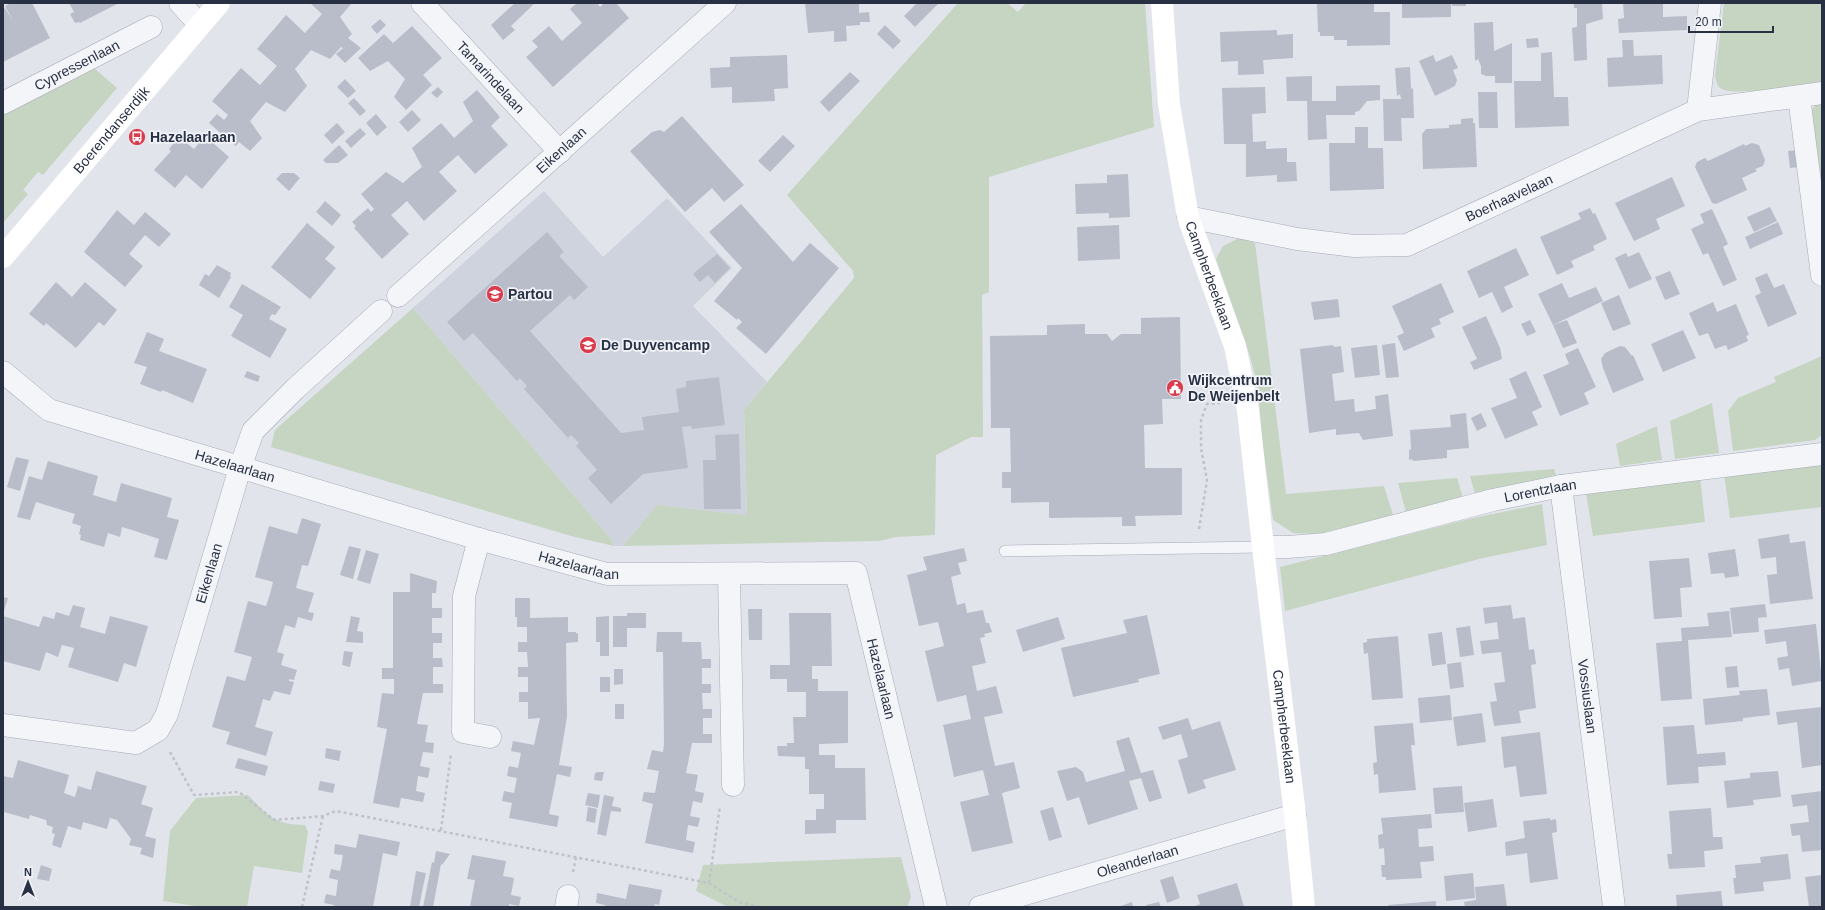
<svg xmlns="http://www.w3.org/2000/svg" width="1825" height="910" viewBox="0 0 1825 910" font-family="Helvetica,sans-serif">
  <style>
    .built { fill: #cfd3dd }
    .green { fill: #c5d5c1 }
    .building { fill: #b8bdc9 }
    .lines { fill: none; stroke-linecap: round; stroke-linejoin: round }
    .lane-casing { stroke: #a6abb6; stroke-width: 12 }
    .street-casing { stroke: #a6abb6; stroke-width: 23 }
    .path { stroke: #bfc2ca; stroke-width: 2.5; stroke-dasharray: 3 3; stroke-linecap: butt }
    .lane { stroke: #f4f5f9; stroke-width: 11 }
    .street { stroke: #f4f5f9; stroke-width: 22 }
    .secondary { stroke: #fff; stroke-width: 22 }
    .labels { text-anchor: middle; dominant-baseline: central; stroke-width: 3.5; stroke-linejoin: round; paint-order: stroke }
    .street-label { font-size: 14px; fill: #283144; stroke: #f1f3f8 }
    .poi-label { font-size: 14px; font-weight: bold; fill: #283144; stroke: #f1f3f8; text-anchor: start }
  </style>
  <rect width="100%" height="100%" fill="#e1e4eb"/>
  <!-- built -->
  <path class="built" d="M544,191L603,257L667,198L732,268L693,306L767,382L744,410L747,515L657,505L623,546H614L611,539L413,308Z"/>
  <!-- green -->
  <path class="green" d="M958,3H1007L1018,12L1026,3H1145L1154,127L989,177V292L982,295L983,437H971L936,455L935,535L896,537L879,541L623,546L657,505L747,515L744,410L854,278L853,271L787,195Z
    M1724,3H1822V82C1803,85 1739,95 1724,90C1717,88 1716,81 1715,75Z
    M94,68L117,88L43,175L38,172L23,190L28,194L3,223V113Z
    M1817,103H1822V210L1810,112Z
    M1239,238L1255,243L1286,494L1384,486L1393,515L1320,534L1293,533L1273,520L1262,440L1258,387L1250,356L1216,259L1223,246Z
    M413,308L611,539L614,546L571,536L271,447L275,430Z
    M1822,356V435L1815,440L1733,451L1728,411L1738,398L1776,382L1774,377Z
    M1712,403L1719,453L1675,459L1670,421Z
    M1657,426L1662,460L1620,466L1616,444Z
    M1822,461V507L1730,518L1724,473Z
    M1554,469L1556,475L1475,494L1470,476Z
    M1700,477L1705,522L1593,536L1586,493Z
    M1457,478L1463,498L1406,512L1398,483Z
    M1542,504L1547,545L1483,558L1285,611L1280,567L1473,518Z
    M248,795C267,815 274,825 305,825L308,832L302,873L254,866L247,907H202L163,901L170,831L196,798Z
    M901,857L911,897L907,907H728L696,891L703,865Z"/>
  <!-- building -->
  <path class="building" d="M11,3H32L50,38L3,62V9L5,8L13,21L5,6Z
    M69,3H119L80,23L79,22L75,23L70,14L74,12Z
    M310,3H352L340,17L352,34L348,38L361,48L345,63L336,54L343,48L341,47L330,59L311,50L295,69L307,86L285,112L266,102L250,121L262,138L250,151L239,142L236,146L209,123L217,114L224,120L228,115L212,101L241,68L260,85L277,66L257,49L286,15L305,33L322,14Z
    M515,3H535L511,26L515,30L503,40L491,25Z
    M577,3H597L600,7L604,3H616L629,18L553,87L526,57L538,47L532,41L549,26L562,41L582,23L570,9Z
    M805,3H859V13L869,12L870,22H860V25L846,26L847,41L834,42V31L808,33Z
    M917,3H939L915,27L904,16Z
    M1317,3H1374V12H1390V45L1347,46V40H1334V36H1320V32H1318Z
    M1402,3H1451V17L1402,18Z
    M1452,3H1466V6H1452Z
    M1574,3H1602L1603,19L1586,24L1587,60L1574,61L1572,28L1577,27V8H1574Z
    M1623,3H1663V17L1687,16V30L1619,33L1618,19L1624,18Z
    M380,19L386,25L377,34L371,27Z
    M1493,22L1494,51L1512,43V83H1495V76H1486L1481,74V66L1478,59L1475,61L1474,23Z
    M885,25L901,41L893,49L877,34Z
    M412,26L442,58L423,75L432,85L406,110L394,97L405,79L388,61L370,71L358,58L384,34L393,43Z
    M1277,30V35L1293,34V58L1263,60L1264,74L1238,75V61L1221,62L1220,32Z
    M1538,38L1539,47L1527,48L1526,39Z
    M1622,40H1633L1634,56L1662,55L1663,84L1608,87L1607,58L1623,57Z
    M1552,52L1554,97H1568L1569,126L1515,128L1514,81H1541V53Z
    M787,55L788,88L774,89L775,101L732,103V87L711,88L710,68L730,67V57Z
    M1433,55L1436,62L1452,55L1458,68L1453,70L1457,80L1455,86L1435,96L1419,61Z
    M1410,67L1411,89L1413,88L1414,118H1401L1402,141H1384L1383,99H1401L1400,94L1397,96L1395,68Z
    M850,72L860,81L829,112L820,102Z
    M1312,76V101H1336V86L1380,85V100L1367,101L1359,111L1355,112V115H1326L1327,139L1308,140L1307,101H1287L1286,77Z
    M345,79L356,91L348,98L337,87Z
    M438,87L443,92L437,98L431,93Z
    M1265,87L1266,113L1252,114L1253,142L1266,141V149L1287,148V162H1296L1297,181L1277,182V175L1246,177V144H1224L1222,88Z
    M477,90L500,117L491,126L508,145L475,174L458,155L439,172L457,191L424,221L407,201L397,210L391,215L409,234L382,259L354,228L356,226L352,222L368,208L371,212L374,209L361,194L386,172L403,183L412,175L422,167L412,148L441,123L454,138L464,129L473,121L463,102Z
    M1478,92H1497L1498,128H1479Z
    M354,98L366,111L360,116L348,103Z
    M412,110L421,120L408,132L399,122Z
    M376,114L387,127L377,136L366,123Z
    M682,116L744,185L724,202L712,188L685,212L630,151L652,132L660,130L664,132Z
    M1473,118V123H1475L1477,167L1423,169L1422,134L1426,129L1449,128V125L1461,124V119Z
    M337,123L345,132L332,144L324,135Z
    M1355,127H1368V148H1383L1384,189L1330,191L1329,143H1355Z
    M360,128L366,134L351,148L345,141Z
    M783,135L795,146L770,172L758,161Z
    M205,136L229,157L202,189L186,175L175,188L154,170L171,151L169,149L179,137L194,149Z
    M1752,143L1759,145L1765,160L1763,166L1755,169L1757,171L1742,178L1747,190L1716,204L1712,203L1695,167L1697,162L1705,158L1708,161L1744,144L1745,146Z
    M339,145L348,155L338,163H326L323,160Z
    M1797,150L1799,167L1790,168L1788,151Z
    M282,173H294L300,178L289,191L276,179Z
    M1128,174L1130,217L1109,218V213L1076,214L1075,184L1107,183V175Z
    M1672,177L1685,206L1656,219L1660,229L1634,241L1615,203Z
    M325,201L341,215L332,226L316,212Z
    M741,204L793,262L810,243L839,268L766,354L736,328L742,322L738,318L737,320L714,301L742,268L709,232Z
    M1770,207L1777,221L1754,232L1747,217Z
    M1590,208L1593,214L1595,213L1607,239L1593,246L1595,250L1571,261L1574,267L1557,275L1540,237L1581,219L1578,213Z
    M1712,209L1728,244L1723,247L1737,280L1723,286L1708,253L1703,255L1691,229L1704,223L1700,214Z
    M117,210L134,225L145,212L171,234L159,247L145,235L129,254L143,266L125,287L84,252Z
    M1778,222L1783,234L1750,249L1745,237Z
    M307,223L335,247L325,259L336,268L310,299L271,267Z
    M1119,225L1120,259L1078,261L1077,227Z
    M547,232L564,252L559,256L588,287L574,300L570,295L530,331L621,433L644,430L642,417L679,412L676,389L686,387V381L719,377L725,425L692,429L691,426L682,427L688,468L643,474L611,504L588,478L597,470L576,446L579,443L571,435L568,438L524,389L527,386L520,378L517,381L473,333L464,341L447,322Z
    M1516,248L1529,275L1504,287L1513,307L1502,313L1492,292L1479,298L1467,271Z
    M1639,252L1652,279L1629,289L1615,258L1626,253L1628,257Z
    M717,254L730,268L715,283L708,275L700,282L693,274Z
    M217,265L231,273L230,276L231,277L219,298L199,285L205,274L209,276Z
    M1670,271L1680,294L1665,300L1655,277Z
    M1767,273L1774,288L1784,284L1797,314L1768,327L1755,296L1761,293L1755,278Z
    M56,282L72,297L85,282L117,310L104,326L99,322L76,348L46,323L44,326L29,314Z
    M1441,283L1454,312L1439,319L1441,324L1431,328L1435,337L1404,351L1397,336L1404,333L1392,306Z
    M1562,283L1569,298L1596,287L1603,301L1553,325L1538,294Z
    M242,284L281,307L275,315L272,314L269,319L287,329L270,358L231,336L243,315L229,307Z
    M1619,295L1631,324L1613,331L1601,303Z
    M1338,299L1340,317L1314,320L1311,302Z
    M1713,302L1717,312L1736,304L1749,335L1746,336L1748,341L1728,350L1726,345L1715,349L1708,333L1699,336L1689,313Z
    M1486,316L1500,348L1502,359L1474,370L1470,362L1477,359L1462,327Z
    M1180,317L1181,399H1162L1163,424L1144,425L1145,468H1182V515L1135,516L1136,526H1122V517L1049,518V502L1011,503V488H1002V472H1011L1010,428H991L990,336L1047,335V325L1085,324V334H1107L1112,341L1121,334H1141V318Z
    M1530,320L1536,332L1527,336L1521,324Z
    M1567,320L1577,343L1563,348L1553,325Z
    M1683,330L1696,358L1663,372L1651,344Z
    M147,332L164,339L159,351L207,369L193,403L162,390L161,392L140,384L147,367L134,363Z
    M1395,343L1399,377L1386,378L1382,345Z
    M1333,345L1334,347L1341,346L1344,372L1332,374L1335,401L1354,399L1355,412L1376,409L1375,396L1388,394L1393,436L1363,440L1359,433L1336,435V429L1309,433L1300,349Z
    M1377,345L1380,375L1355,378L1351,348Z
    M1620,346L1625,347L1632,356L1633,355L1644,380L1613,393L1603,368L1601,359L1605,353Z
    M1578,348L1596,387L1584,393L1589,404L1560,416L1543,375L1569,364L1565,354Z
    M247,371L260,376L258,382L244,377Z
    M1526,371L1542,407L1532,412L1538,425L1505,439L1491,408L1517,398L1509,379Z
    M1466,413L1469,448L1447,450V458L1413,461L1412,459L1409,460V450L1411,449L1410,430L1451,427L1450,415Z
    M1481,413L1487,426L1477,431L1471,418Z
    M739,434L741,509H704L703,460H716L715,435Z
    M16,457L29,460L20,491L7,487Z
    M48,461L98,476L93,495L116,502L121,483L172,498L167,517L179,520L167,560L154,557L159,539L135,531L122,527L120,537L108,533L104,547L80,540L81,535L79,534L81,526L72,523L75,514L36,502L30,520L17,517L29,476L42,480Z
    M302,518L321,524L308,566L302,565L296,588L314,593L308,612L314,613L312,621L298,617L295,628L285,625L277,652L284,654L281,665L297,670L294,680L289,679V681L294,682L290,695L274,691L270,701L263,699L255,727L273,732L266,756L226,744L230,732L212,727L227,676L245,681L252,657L234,652L248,601L266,606L270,594L273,582L255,577L269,526L297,534Z
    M1789,534L1790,543L1805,541L1813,599L1770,604L1767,575L1777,574L1776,557L1761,559L1758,539Z
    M349,546L361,549L353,579L340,575Z
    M964,548L967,561L958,563L961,574L951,577L957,605L965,603L967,613L983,610L986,623H989L992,632L984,634L985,637L980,638L986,663L972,666L977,691L996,686L1003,713L984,717L995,766L1014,762L1020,788L1002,793L1013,843L972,852L960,802L989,795L986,782L983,770L954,777L943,725L971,719L966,695L937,702L925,651L944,646L938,622L919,626L907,575L927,570L923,557Z
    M1735,549L1739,576L1725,578L1724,573L1711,574L1708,553Z
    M366,550L379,554L370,584L357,580Z
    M1689,558L1692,587L1680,588L1682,617L1654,619L1649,561Z
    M410,573L437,581L436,593H432V608H442V618H432V633H442V643H433V658H442L443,667H433V684H443V693H423L417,724L428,725L425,742L434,743L433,753L423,752L420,766L430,768L428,778L418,776L416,791L425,793L423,802L401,798L399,808L373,803L387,729L377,727L382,693L394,694V679H382V668H393V592H410Z
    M3,597L8,598L3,614Z
    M515,598H530V618L568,617V632H575L578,634V642L566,643L567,717L559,765L572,767L570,777L557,774L549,814L559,816L557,827L509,818L512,803L502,801L504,791L514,793L517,778L507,776L509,766L518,768L521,753L511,751L513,741L534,745L540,718L528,719V702H519V692H528V677H518V667H528L527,652H518V642H527V627H517V617H515Z
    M1765,604L1767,617L1758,618L1759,632L1733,634L1730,608Z
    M73,605L85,608L80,627L105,634L110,616L148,626L136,667L124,663L118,682L68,667L74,648L62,645L58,657L46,652L40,671L3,661V616L39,627L43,616L54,619L56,612L69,616Z
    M1511,605L1513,619L1525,617L1529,650L1534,649L1536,664L1531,665L1536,708L1519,711L1521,723L1494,726L1490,702L1497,701L1494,683L1505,682L1501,652L1482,654L1480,641L1499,639L1497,622L1485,624L1483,608Z
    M748,609H762V640H749Z
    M1729,611L1732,637L1688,640L1692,699L1661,701L1656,643L1682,641L1681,628L1709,626L1707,613Z
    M627,613H646V628H627V647H613V616H627Z
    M789,613H831L832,666H812V679H818V691H848V743L819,744V755H835V768H865L866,820H836V833L805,834V820H816V809H824V794H809V769H805V757L778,756L777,746H787V743H794L793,717H806V692H787V679H770V665H790Z
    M1147,615L1160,674L1138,679L1139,682L1073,697L1061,648L1127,633L1123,620Z
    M351,616L360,618L357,631L363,632V643L346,642Z
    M609,616V656H600V642H596V617Z
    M1058,617L1065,639L1023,652L1016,630Z
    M1816,624L1822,681L1792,686L1789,668L1779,670L1777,658L1788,656L1786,641L1766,644L1764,630Z
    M1470,626L1474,655L1460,657L1456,628Z
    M657,632H682V642H701L702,659H711V668H702V684H711V693H702L703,709H712V718H703V734H712V743H692L686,773L698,775L695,791L704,793L702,803L693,801L690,816L700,818L698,827L688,825L686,840L695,842L693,853L645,843L653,804L642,801L644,792L655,793L659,771L647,769L652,750L663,752L664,744L663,652H656Z
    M1442,632L1446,664L1432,666L1428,634Z
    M1398,636L1403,698L1372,700L1368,653L1364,654L1363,643L1367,642V639Z
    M344,651L353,652L350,667L342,665Z
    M1461,662L1464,687L1450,689L1447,664Z
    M1737,666L1739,687L1727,688L1725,667Z
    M614,669H623V684L614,685Z
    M600,677H610V692H600Z
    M1767,689L1770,715L1743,718V721L1705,725L1703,699L1740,695L1739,691Z
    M1450,695L1452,720L1420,723L1418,698Z
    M615,704H624V719H615Z
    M1822,707V765L1802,768L1797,722L1778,725L1776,712Z
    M1482,713L1486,742L1457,746L1453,717Z
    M1188,718L1192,730L1220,721L1236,770L1203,780L1206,788L1188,794L1178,760L1188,757L1181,734L1163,740L1158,727Z
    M1413,723L1415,745H1411L1416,790L1379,793L1378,774L1374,775L1373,763L1377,762L1374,726Z
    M1694,725L1697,754L1725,752L1726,765L1698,767L1699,783L1667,785L1663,727Z
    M1540,732L1547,794L1520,797L1516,766L1504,768L1501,737Z
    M1129,737L1141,773L1153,770L1162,798L1149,802L1141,778L1129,781L1138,809L1088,825L1079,797L1067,801L1057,771L1076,767L1083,772L1086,782L1125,771L1116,741Z
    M326,748L341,751L339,761L325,758Z
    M238,758L268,766L265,776L235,768Z
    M18,760L69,775L64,793L75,797L78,786L91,790L96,771L147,786L141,804L153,808L145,836L156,839L153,858L140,854L142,848L129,845L131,839L117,820L110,818L107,829L83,822L81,830L68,826L61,848L52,845L55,834L52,833L53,827L47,825L46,820L30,815L29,819L4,812L3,815V776L13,778Z
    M1778,771L1781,797L1753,800L1754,805L1727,808L1724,781L1750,778V773Z
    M598,772H604L602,781L594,780L595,773Z
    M320,781L335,784L333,793L318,790Z
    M1462,786L1464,812L1435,814L1433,788Z
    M1822,791V850L1802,852L1800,835L1792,836L1790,824L1809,822L1807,805L1793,807L1791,795Z
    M588,793L600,795L598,808L585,805Z
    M604,795L614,797L612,806L621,808V812L611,811L606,836L597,834Z
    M1493,799L1497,827L1468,832L1464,803Z
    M588,807L597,809L595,823L586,821Z
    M1053,807L1062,837L1049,841L1040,811Z
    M1711,808L1713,837H1722L1723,849L1704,851L1705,867L1669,869L1667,854H1672L1669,811Z
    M1431,814L1432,828L1418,829L1419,847L1433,846L1434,861L1420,862L1422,878L1386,880V877H1382L1381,865H1385L1384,848L1379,849L1378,835L1383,834L1381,818Z
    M1550,818V820L1556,819L1557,832L1552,833L1558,879L1530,883L1527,853L1506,856L1505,842L1525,838L1523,821Z
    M359,834L400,842L397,856L383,853L373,907H334V905L324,903L326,894L336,896L338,880L329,878L331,869L340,871L343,855L334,854L335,844L356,848Z
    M436,851L450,854L442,865L441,864L433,907H423L432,862L434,863Z
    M1788,854L1791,879L1763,882L1764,891L1735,894L1733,878H1736L1735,865L1761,863L1760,857Z
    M472,855L506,861L503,876L514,878L511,895L521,897L519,906L509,904V907H470L475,880L467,879Z
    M41,865L52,869L49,881L37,879Z
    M416,871L426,873L423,887L419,907H410Z
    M1473,873L1475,898L1446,901L1444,876Z
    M1822,875V907H1809L1805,877Z
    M1173,876L1180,898L1167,903L1160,880Z
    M1237,883L1244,907H1192L1200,904L1197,895Z
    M629,884L662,890L659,905L655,904L654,907H605V905L596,903L597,893L626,899Z
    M1504,884L1507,907H1465L1464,902L1476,900L1475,887Z
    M1721,891L1723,907H1677L1676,895Z
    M1436,901V907H1389L1388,905Z
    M1132,902L1133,907H1118Z
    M1159,902L1161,907H1146V905Z"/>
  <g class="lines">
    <defs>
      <path id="lane" d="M1005,551L1263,547"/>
      <g id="street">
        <path d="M180,3L199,24"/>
        <path id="s1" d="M422,3L560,152"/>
        <path d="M1799,97L1822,275"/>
        <path id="s2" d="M3,103L151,27"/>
        <path d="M1698,110L1710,3"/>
        <path id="s3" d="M1188,217L1297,239L1354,246L1407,245L1698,110L1822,93"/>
        <path id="s4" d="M398,296L725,3"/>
        <path id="s5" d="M3,372L49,410L479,539L607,574L856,573L936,907"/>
        <path id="s6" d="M1561,486L1614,907"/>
        <path d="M479,539L464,596L463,732L490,737"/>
        <path id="s7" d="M1263,547H1288L1326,544L1493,500L1561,486L1822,454"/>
        <path d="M729,574L733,785"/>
        <path id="s8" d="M3,725L136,743L158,730L167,714L240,468L253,431L295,389L381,311"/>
        <path d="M566,907L568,896"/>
        <path id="s9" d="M980,907L1295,815"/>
      </g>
    </defs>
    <!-- lane casing -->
    <use href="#lane" class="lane-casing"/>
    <!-- street casing -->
    <use href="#street" class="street-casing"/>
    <!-- path -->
    <path class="path" d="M1199,529L1207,480L1201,448V420L1207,404L1220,403
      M170,752L194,795L239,792L274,820L323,816L336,811L709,883L739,902L760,907
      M441,830L451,754
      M573,872L576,857
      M709,883L720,806
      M302,907L323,816"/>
    <!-- lane -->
    <use href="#lane" class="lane"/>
    <!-- street -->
    <use href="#street" class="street"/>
    <!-- secondary -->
    <g class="secondary">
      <path id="s10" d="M1162,3L1169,104L1188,217L1235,346L1248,410L1263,547L1295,815L1304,907"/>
      <path id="s11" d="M3,257L219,3"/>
    </g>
  </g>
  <!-- icons -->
  <defs>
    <symbol id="bus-disc" viewBox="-11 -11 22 22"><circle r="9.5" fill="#d93d4d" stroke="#f1f3f8"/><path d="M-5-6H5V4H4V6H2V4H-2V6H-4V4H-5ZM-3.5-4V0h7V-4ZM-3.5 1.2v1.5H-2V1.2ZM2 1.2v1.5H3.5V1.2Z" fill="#fff"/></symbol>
    <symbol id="school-disc" viewBox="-11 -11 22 22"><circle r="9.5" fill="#d93d4d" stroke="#f1f3f8"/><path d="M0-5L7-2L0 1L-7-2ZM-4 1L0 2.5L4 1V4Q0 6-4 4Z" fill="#fff"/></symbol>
    <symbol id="civic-disc" viewBox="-11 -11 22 22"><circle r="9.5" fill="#d93d4d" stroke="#f1f3f8"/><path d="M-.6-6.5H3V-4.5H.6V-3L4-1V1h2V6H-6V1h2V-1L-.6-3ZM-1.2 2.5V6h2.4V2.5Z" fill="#fff"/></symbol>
  </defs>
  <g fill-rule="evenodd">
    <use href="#bus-disc" x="127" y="127" width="20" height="20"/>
    <use href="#school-disc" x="485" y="284" width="20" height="20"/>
    <use href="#school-disc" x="578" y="335" width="20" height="20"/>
    <use href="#civic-disc" x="1165" y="378" width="20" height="20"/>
  </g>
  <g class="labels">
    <!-- street labels -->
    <g class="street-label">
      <text stroke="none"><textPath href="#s2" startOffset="83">Cypressenlaan</textPath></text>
      <text stroke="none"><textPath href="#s1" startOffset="101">Tamarindelaan</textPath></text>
      <text stroke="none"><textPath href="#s11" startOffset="167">Boerendanserdijk</textPath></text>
      <text stroke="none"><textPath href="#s4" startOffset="219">Eikenlaan</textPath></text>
      <text stroke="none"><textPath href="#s3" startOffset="334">Boerhaavelaan</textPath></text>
      <text stroke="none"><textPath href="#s10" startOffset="278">Campherbeeklaan</textPath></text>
      <text stroke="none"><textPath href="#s5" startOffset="254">Hazelaarlaan</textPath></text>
      <text stroke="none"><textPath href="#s7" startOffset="284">Lorentzlaan</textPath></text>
      <text stroke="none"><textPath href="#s5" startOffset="612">Hazelaarlaan</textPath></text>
      <text stroke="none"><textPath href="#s8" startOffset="325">Eikenlaan</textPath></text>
      <text stroke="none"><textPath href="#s5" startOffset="999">Hazelaarlaan</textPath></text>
      <text stroke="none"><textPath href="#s6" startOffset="212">Vossiuslaan</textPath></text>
      <text stroke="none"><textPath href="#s10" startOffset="737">Campherbeeklaan</textPath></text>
      <text stroke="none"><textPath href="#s9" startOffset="164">Oleanderlaan</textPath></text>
    </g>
    <!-- poi labels -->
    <g class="poi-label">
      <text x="150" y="137">Hazelaarlaan</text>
      <text x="508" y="294">Partou</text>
      <text x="601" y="345">De Duyvencamp</text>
      <text x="1188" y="380">Wijkcentrum<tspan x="1188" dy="16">De Weijenbelt</tspan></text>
    </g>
  </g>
  <!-- border -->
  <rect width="1825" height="910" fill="none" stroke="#283144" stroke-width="8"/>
  <!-- north arrow -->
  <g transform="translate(28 882)" stroke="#f1f3f8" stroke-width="3" paint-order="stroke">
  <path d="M0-3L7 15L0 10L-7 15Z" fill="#283144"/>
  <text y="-6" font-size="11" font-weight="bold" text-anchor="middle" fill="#283144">N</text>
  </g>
  <!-- scale -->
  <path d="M1689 26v6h84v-6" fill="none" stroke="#283144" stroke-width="2"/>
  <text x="1695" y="26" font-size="12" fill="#283144" stroke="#f1f3f8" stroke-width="3" paint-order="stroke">20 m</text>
</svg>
